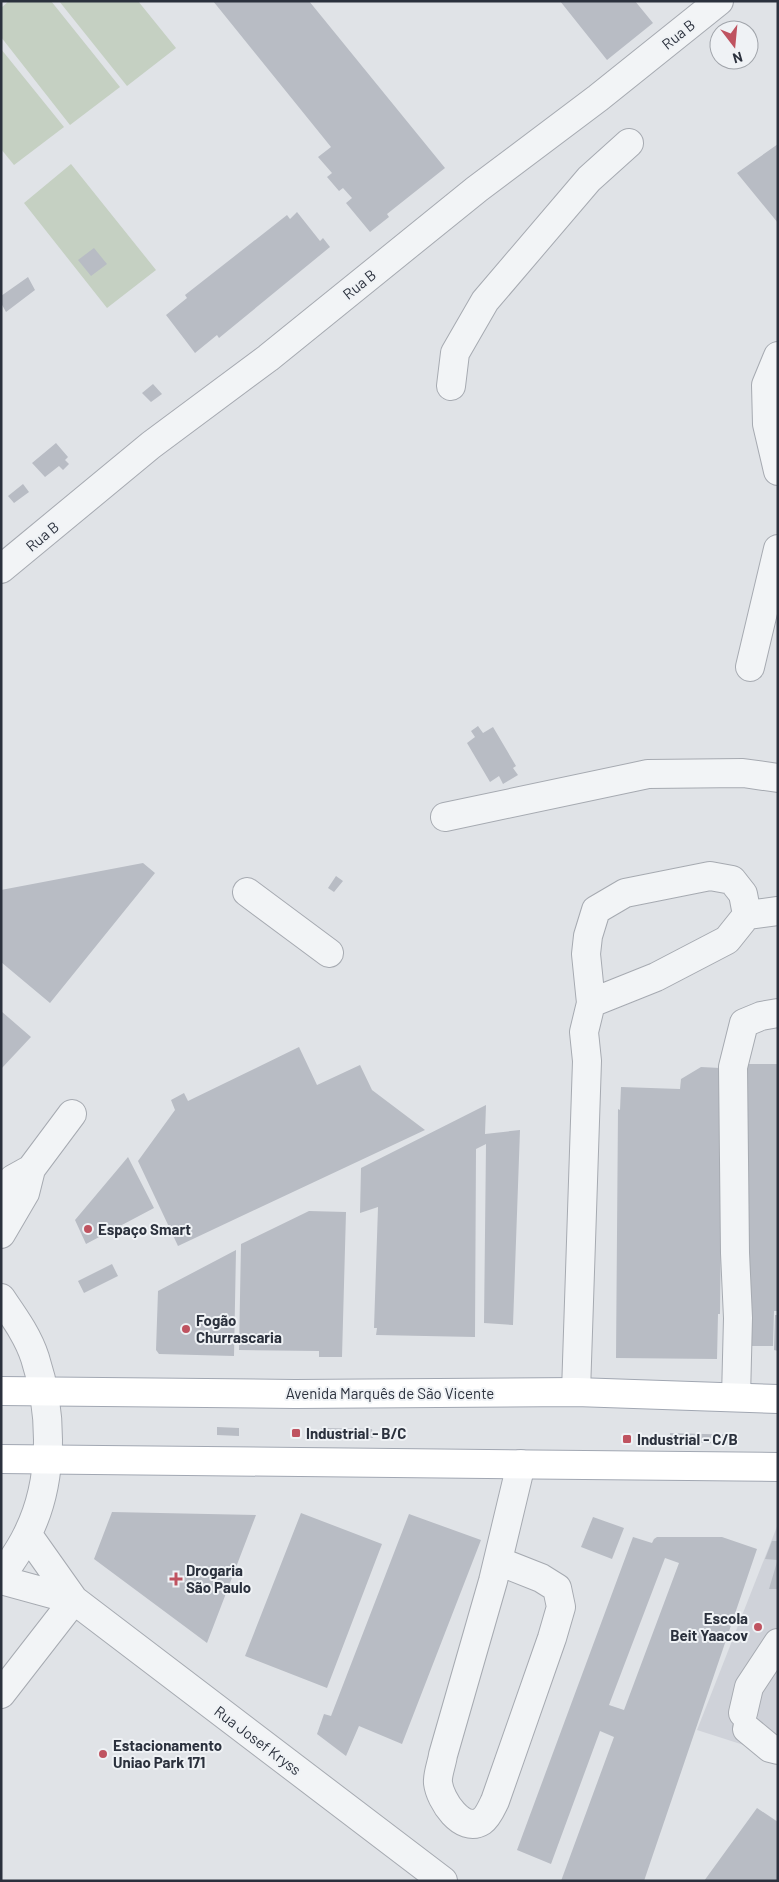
<svg xmlns="http://www.w3.org/2000/svg" width="779" height="1882" viewBox="0 0 779 1882" font-family="Barlow,sans-serif">
  <style>
    .built { fill: #cfd2d9 }
    .green { fill: #c5d0c2 }
    .building { fill: #b8bcc4; fill-rule: evenodd }
    .lines { fill: none; stroke-linecap: round; stroke-linejoin: round }
    .minor-casing { stroke: #a6aab1; stroke-width: 30 }
    .major-casing { stroke: #a1a7b2; stroke-width: 30 }
    .minor { stroke: #f2f4f6; stroke-width: 28 }
    .major { stroke: #fff; stroke-width: 28 }
    .poi-dot { fill: #bf5360; stroke: #eff2f5; stroke-width: 2 }
    .labels { text-anchor: middle; dominant-baseline: central; stroke-width: 4; stroke-linejoin: round; paint-order: stroke }
    .street-label { font-size: 15px; fill: #2b313d; stroke: #eff2f5 }
    .poi-label { font-size: 15px; font-weight: bold; fill: #2b313d; stroke: #eff2f5; text-anchor: start }
  </style>
  <rect width="100%" height="100%" fill="#e0e3e7"/>
  <!-- built -->
  <path class="built" d="M778,1524V1756L697,1730Z"/>
  <!-- green -->
  <path class="green" d="M9,1H51L120,87L70,125L1,37V8Z
    M59,1H138L176,48L127,86Z
    M1,49L64,127L14,165L1,149Z
    M71,164L156,270L107,308L24,203Z"/>
  <!-- building -->
  <path class="building" d="M213,1H309L445,168L387,214L389,217L370,232L346,203L352,198L343,188L339,191L327,177L332,173L318,157L331,147Z
    M560,1H635L653,23L607,60Z
    M778,144V223L737,173Z
    M297,212L320,241L323,238L330,247L219,338L217,335L195,353L166,315L187,298L185,295L287,215L290,219Z
    M94,248L107,264L91,276L78,260Z
    M28,277L35,290L6,312L1,303V296Z
    M153,384L162,394L151,402L142,393Z
    M56,443L68,457L65,460L69,464L63,470L59,466L45,477L32,463Z
    M23,484L29,492L14,503L8,496Z
    M478,726L483,733L493,727L516,766L513,768L518,775L503,784L499,776L490,782L467,743L475,737L471,731Z
    M143,863L155,873L50,1003L1,962V890Z
    M336,876L343,881L334,892L328,888Z
    M1,1011L31,1037L1,1069Z
    M299,1047L317,1085L360,1065L372,1090L425,1130L178,1246L138,1161L175,1110L171,1100L184,1093L188,1101Z
    M748,1064H778V1311H774L773,1346H746Z
    M701,1067L720,1068L721,1224L720,1314H718L717,1359L616,1358L618,1109L620,1110L621,1087L680,1089L681,1079Z
    M486,1105L485,1134L520,1130L513,1325L484,1323L486,1144L476,1149L475,1337L376,1335L377,1328H374L378,1207L360,1213L361,1168Z
    M128,1157L154,1208L86,1244L75,1220Z
    M309,1211L346,1212L342,1357H319V1351L239,1350L241,1244Z
    M236,1250L234,1356L159,1354L156,1350L158,1291Z
    M112,1264L118,1276L84,1293L78,1281Z
    M775,1315H778V1351L774,1350Z
    M217,1427L239,1428V1436L217,1435Z
    M321,1428L372,1429L373,1438L321,1437Z
    M670,1433L739,1435V1444L670,1442Z
    M112,1512L256,1515L207,1643L94,1559Z
    M301,1513L382,1544L327,1688L245,1656Z
    M409,1514L481,1540L402,1744L359,1726L346,1756L317,1734L324,1714L331,1716Z
    M593,1517L624,1528L612,1559L581,1547Z
    M633,1537L652,1543L654,1539L657,1537H722L757,1549L644,1881H561L614,1737L600,1731L551,1864L517,1850ZM665,1558L679,1563L624,1710L609,1705Z
    M772,1541H778V1560L765,1559Z
    M777,1562L778,1589H769Z
    M757,1808L778,1822V1881H704Z"/>
  <g class="lines">
    <defs>
      <path id="minor" d="M778,356L766,385L767,424L778,471
        M451,386L455,353L485,301L589,179L629,143
        M1,569L151,445L268,358L477,189L598,98L719,1
        M750,667L778,549
        M445,817L648,774L743,773L778,778
        M247,892L329,953
        M747,915L778,911
        M1,1191L13,1179L31,1169
        M1,1234L25,1193L31,1169L72,1114
        M1,1298C14,1317 28,1336 35,1358C53,1413 54,1482 27,1535C20,1550 10,1563 1,1577
        M576,1392L587,1061L584,1032L591,1003L586,954L588,936L596,910L625,893L710,876L732,880L743,894L747,915L727,940L656,977L591,1003
        M736,1397L738,1318L735,1253L733,1067L744,1023L761,1016L778,1013
        M28,1535L74,1600L443,1881
        M498,1561L541,1578L557,1588L561,1607L552,1638L495,1801C492,1807 488,1817 482,1821C462,1834 440,1800 438,1783C437,1775 442,1763 443,1755L493,1581L521,1464
        M1,1580L74,1600
        M1,1694L74,1600
        M743,1713L749,1687L778,1643
        M747,1729L770,1748L778,1750"/>
      <path id="major" d="M1,1391L295,1394L576,1392L778,1399
        M1,1459L778,1467"/>
    </defs>
    <!-- minor casing -->
    <use href="#minor" class="minor-casing"/>
    <!-- major casing -->
    <use href="#major" class="major-casing"/>
    <!-- minor -->
    <use href="#minor" class="minor"/>
    <!-- major -->
    <use href="#major" class="major"/>
  </g>
  <!-- markers -->
  <g class="poi-dot">
    <circle cx="88" cy="1229" r="5"/>
    <circle cx="186" cy="1329" r="5"/>
    <rect x="291" y="1428" width="10" height="10" rx="2.5"/>
    <rect x="622" y="1434" width="10" height="10" rx="2.5"/>
    <path d="M173.5 1571.5h5v5h5v5h-5v5h-5v-5h-5v-5h5z"/>
    <circle cx="758" cy="1627" r="5"/>
    <circle cx="103" cy="1754" r="5"/>
  </g>
  <g class="labels">
    <!-- street labels -->
    <g class="street-label">
      <text transform="translate(678 34) rotate(-39)">Rua B</text>
      <text transform="translate(359 284) rotate(-39)">Rua B</text>
      <text transform="translate(42 536) rotate(-40)">Rua B</text>
      <text x="390" y="1393">Avenida Marquês de São Vicente</text>
      <text transform="translate(258 1740) rotate(37)">Rua Josef Kryss</text>
    </g>
    <!-- poi labels -->
    <g class="poi-label">
      <text x="98" y="1229">Espaço Smart</text>
      <text x="196" y="1320">Fogão<tspan x="196" dy="17">Churrascaria</tspan></text>
      <text x="306" y="1433">Industrial - B/C</text>
      <text x="637" y="1439">Industrial - C/B</text>
      <text x="186" y="1570">Drogaria<tspan x="186" dy="17">São Paulo</tspan></text>
      <text x="748" y="1618" text-anchor="end">Escola<tspan x="748" dy="17">Beit Yaacov</tspan></text>
      <text x="113" y="1745">Estacionamento<tspan x="113" dy="17">Uniao Park 171</tspan></text>
    </g>
  </g>
  <!-- border -->
  <rect width="779" height="1882" fill="none" stroke="#2b313d" stroke-width="5"/>
  <!-- north arrow -->
  <g transform="translate(734 45) rotate(164)"><circle r="24" fill="#eff2f5" stroke="#a1a5ab"/>
  <path d="M0-4L9 19L0 12L-9 19Z" fill="#bf5360"/>
  <text y="-8" font-size="14" font-weight="bold" text-anchor="middle" fill="#2b313d">N</text>
  </g>
</svg>
